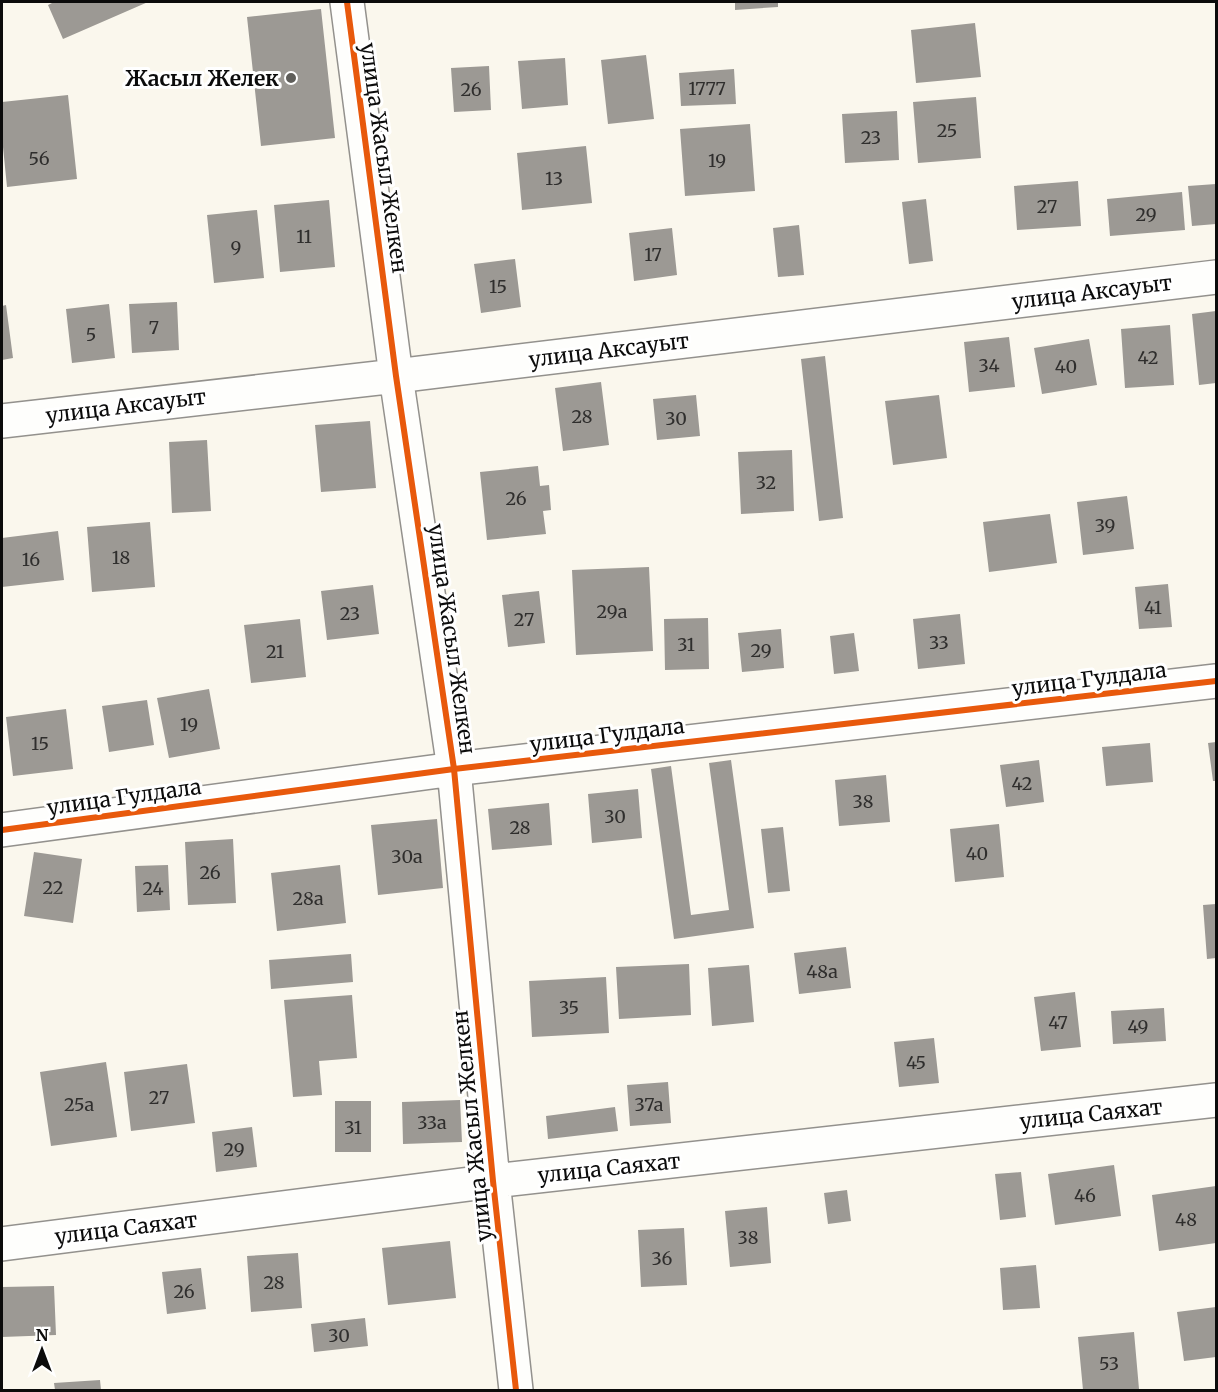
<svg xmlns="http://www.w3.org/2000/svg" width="1218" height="1392" viewBox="0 0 1218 1392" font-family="Merriweather,serif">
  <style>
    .building { fill: #9c9994 }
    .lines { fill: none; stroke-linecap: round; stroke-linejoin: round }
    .minor-casing { stroke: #93918d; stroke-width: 36 }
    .minor { stroke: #fefefc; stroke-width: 33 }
    .cycleway-casing { stroke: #fff; stroke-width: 10 }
    .cycleway { stroke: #e8590c; stroke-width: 6 }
    .poi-dot { fill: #5f5e5a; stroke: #fff; stroke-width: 2 }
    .labels { text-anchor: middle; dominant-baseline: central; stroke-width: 6; stroke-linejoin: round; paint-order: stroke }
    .number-label { font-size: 18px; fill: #2f2e2d }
    .poi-label { font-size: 21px; font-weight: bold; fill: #0b0b0b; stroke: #fff; text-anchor: end }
    .street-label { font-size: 21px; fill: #0b0b0b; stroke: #fff }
  </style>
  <rect width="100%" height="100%" fill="#faf7ed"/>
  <!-- building -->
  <path class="building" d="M54,2H148L63,39L48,5Z
    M735,2H778V7L735,10Z
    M321,9L335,138L261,146L247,17Z
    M975,23L981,77L916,83L911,30Z
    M646,55L654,119L608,124L601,60Z
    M565,58L568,105L522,109L518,61Z
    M489,66L491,110L454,112L451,68Z
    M734,69L736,104L681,106L679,73Z
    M68,95L77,179L7,187L2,137V102Z
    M976,97L981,158L918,163L913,102Z
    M897,111L899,160L845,163L842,114Z
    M750,124L755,191L685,196L680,129Z
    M586,146L592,203L522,210L517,153Z
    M1078,181L1081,226L1017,230L1014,186Z
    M1216,184V224L1192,226L1188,186Z
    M1182,192L1185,230L1110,236L1107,199Z
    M926,199L933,261L909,264L902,202Z
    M329,200L335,267L280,272L274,205Z
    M257,210L264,278L214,283L207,215Z
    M799,225L804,275L778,277L773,228Z
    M672,228L677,275L634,281L629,233Z
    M515,259L521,307L481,313L474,264Z
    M177,302L179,350L132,353L129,304Z
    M109,304L115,358L72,363L66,309Z
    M6,305L13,358L2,360V306Z
    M1216,311V383L1199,385L1192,314Z
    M1170,325L1174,385L1125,388L1121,329Z
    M1009,337L1015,387L969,392L964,342Z
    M1089,339L1097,385L1042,394L1034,348Z
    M825,356L843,518L819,521L801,359Z
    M601,382L609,445L563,451L555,388Z
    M696,395L700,436L657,440L653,399Z
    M939,395L947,458L893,465L885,401Z
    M370,421L376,488L321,492L315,425Z
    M207,440L211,511L172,513L169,442Z
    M792,450L794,511L741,514L738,452Z
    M538,466L540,486L549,485L551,510L543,511L546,534L487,540L480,472Z
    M1127,496L1134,549L1083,555L1077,502Z
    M1050,514L1057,563L989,572L983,522Z
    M150,522L155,587L92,592L87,527Z
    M58,531L64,580L2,587V538Z
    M649,567L653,651L576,655L572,570Z
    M1168,584L1172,627L1139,629L1135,587Z
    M373,585L379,634L327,640L321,591Z
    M539,591L545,643L508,647L502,595Z
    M960,614L965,664L918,669L913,619Z
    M708,618L709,669L665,670L664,619Z
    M300,619L306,677L251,683L244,625Z
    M781,629L784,668L742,672L738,633Z
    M854,633L859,671L834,674L830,636Z
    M209,689L220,749L169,758L157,698Z
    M147,700L154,745L109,752L102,706Z
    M66,709L73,769L13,776L6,717Z
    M1216,742V781H1213L1208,743Z
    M1150,743L1153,782L1106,786L1102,747Z
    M731,760L754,928L674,939L651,769L671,766L691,915L729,910L709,763Z
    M1039,760L1044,802L1006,807L1000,765Z
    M886,775L890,822L839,826L835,780Z
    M638,789L642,838L592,843L588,794Z
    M549,803L552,845L492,850L488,809Z
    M437,819L443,888L378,895L371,825Z
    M999,824L1004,877L955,882L950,829Z
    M783,827L790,891L768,893L761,829Z
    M233,839L236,903L188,905L185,842Z
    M34,852L82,859L73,923L24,916Z
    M168,865L170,910L137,912L135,866Z
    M340,865L346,923L277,931L271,873Z
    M1216,904V958L1207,959L1203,905Z
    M846,947L851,988L799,994L794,953Z
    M351,954L353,982L271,989L269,960Z
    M689,964L691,1015L619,1019L616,967Z
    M749,965L754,1022L712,1026L708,968Z
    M606,977L609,1033L532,1037L529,981Z
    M1075,992L1081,1047L1041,1051L1034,997Z
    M352,995L357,1058L319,1061L322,1095L293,1097L284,1000Z
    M1164,1008L1166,1041L1113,1044L1111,1011Z
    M934,1038L939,1083L899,1087L894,1042Z
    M106,1062L117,1137L51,1146L40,1072Z
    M187,1064L195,1123L131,1131L124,1072Z
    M668,1082L671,1123L630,1126L627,1085Z
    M460,1100L462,1142L403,1144L402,1102Z
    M335,1101H371V1152H335Z
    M615,1107L618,1131L548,1139L546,1116Z
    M252,1127L257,1167L216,1172L212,1132Z
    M1114,1165L1121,1216L1055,1225L1048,1174Z
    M1021,1172L1026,1217L1000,1220L995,1174Z
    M1216,1186V1243L1159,1251L1152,1195Z
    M847,1190L851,1221L828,1224L824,1193Z
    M767,1207L771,1263L730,1267L725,1211Z
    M684,1228L687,1285L641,1287L638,1230Z
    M450,1241L456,1298L388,1305L382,1248Z
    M298,1253L302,1308L251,1312L247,1256Z
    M1036,1265L1040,1308L1003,1310L1000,1268Z
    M201,1268L206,1309L167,1314L162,1272Z
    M54,1286L56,1335L2,1337V1287Z
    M1216,1307V1357L1184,1361L1177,1312Z
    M365,1318L368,1346L314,1352L311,1324Z
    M1134,1332L1139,1389L1083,1390L1078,1337Z
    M100,1380L101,1390H55L54,1383Z"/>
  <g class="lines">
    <defs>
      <path id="minor" d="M347,2L396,376L454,769L493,1181L516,1390
        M2,421L396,376L1216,277
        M2,830L454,769L1216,681
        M2,1244L493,1181L1216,1100"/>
    </defs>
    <!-- minor casing -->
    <use href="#minor" class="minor-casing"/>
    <!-- minor -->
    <use href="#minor" class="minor"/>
    <defs>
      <path id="cycleway" d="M347,2L396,376L454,769L493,1181L516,1390
        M2,830L454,769L1216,681"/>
    </defs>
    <!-- cycleway casing -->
    <use href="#cycleway" class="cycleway-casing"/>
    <!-- cycleway -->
    <use href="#cycleway" class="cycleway"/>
  </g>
  <!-- markers -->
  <circle class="poi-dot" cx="291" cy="78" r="6"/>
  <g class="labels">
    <!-- number labels -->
    <g class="number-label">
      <text x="707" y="88">1777</text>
      <text x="471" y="89">26</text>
      <text x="947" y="130">25</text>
      <text x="871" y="137">23</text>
      <text x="39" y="158">56</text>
      <text x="717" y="160">19</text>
      <text x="554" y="178">13</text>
      <text x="1047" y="206">27</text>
      <text x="1146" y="214">29</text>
      <text x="304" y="236">11</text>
      <text x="236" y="247">9</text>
      <text x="653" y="254">17</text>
      <text x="498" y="286">15</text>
      <text x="154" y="327">7</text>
      <text x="91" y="334">5</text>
      <text x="1148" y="357">42</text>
      <text x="989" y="365">34</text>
      <text x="1066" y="366">40</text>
      <text x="582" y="416">28</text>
      <text x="676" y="418">30</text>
      <text x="766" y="482">32</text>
      <text x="516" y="498">26</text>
      <text x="1105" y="525">39</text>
      <text x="121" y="557">18</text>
      <text x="31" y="559">16</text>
      <text x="1153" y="607">41</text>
      <text x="612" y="611">29а</text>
      <text x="350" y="613">23</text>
      <text x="524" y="619">27</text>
      <text x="939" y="642">33</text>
      <text x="686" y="644">31</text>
      <text x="761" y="650">29</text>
      <text x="275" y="651">21</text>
      <text x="189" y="724">19</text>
      <text x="40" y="743">15</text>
      <text x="1022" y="783">42</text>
      <text x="863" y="801">38</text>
      <text x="615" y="816">30</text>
      <text x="520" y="827">28</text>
      <text x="977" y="853">40</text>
      <text x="407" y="856">30а</text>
      <text x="210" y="872">26</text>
      <text x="53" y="887">22</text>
      <text x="153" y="888">24</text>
      <text x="308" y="898">28а</text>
      <text x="822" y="971">48а</text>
      <text x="569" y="1007">35</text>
      <text x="1058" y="1022">47</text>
      <text x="1138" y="1026">49</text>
      <text x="916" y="1062">45</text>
      <text x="159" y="1097">27</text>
      <text x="79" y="1104">25а</text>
      <text x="649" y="1104">37а</text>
      <text x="432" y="1122">33а</text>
      <text x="353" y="1127">31</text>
      <text x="234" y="1149">29</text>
      <text x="1085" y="1195">46</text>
      <text x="1186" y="1219">48</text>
      <text x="748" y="1237">38</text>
      <text x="662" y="1258">36</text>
      <text x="274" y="1282">28</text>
      <text x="184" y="1291">26</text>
      <text x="339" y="1335">30</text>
      <text x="1109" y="1363">53</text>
    </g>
    <!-- poi labels -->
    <g class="poi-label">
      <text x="279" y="78">Жасыл Желек</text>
    </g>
    <!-- street labels -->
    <g class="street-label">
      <text transform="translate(384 158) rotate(82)">улица Жасыл Желкен</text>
      <text transform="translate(1092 292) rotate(-7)">улица Аксауыт</text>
      <text transform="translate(609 350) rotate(-7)">улица Аксауыт</text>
      <text transform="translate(126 406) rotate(-7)">улица Аксауыт</text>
      <text transform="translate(452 639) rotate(82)">улица Жасыл Желкен</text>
      <text transform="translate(1089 679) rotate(-7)">улица Гулдала</text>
      <text transform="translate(607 735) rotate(-7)">улица Гулдала</text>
      <text transform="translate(124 797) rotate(-8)">улица Гулдала</text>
      <text transform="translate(1091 1114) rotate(-6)">улица Саяхат</text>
      <text transform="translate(472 1126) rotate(-96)">улица Жасыл Желкен</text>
      <text transform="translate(609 1168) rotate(-6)">улица Саяхат</text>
      <text transform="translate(126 1228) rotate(-7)">улица Саяхат</text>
    </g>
  </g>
  <!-- border -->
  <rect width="1218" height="1392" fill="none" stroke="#0b0b0b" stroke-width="6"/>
  <!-- north arrow -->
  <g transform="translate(42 1350)" stroke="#ffffff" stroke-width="4.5" paint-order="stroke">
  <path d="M0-4.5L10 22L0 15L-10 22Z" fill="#0b0b0b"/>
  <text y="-9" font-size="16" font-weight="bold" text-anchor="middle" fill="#0b0b0b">N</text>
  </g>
</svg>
